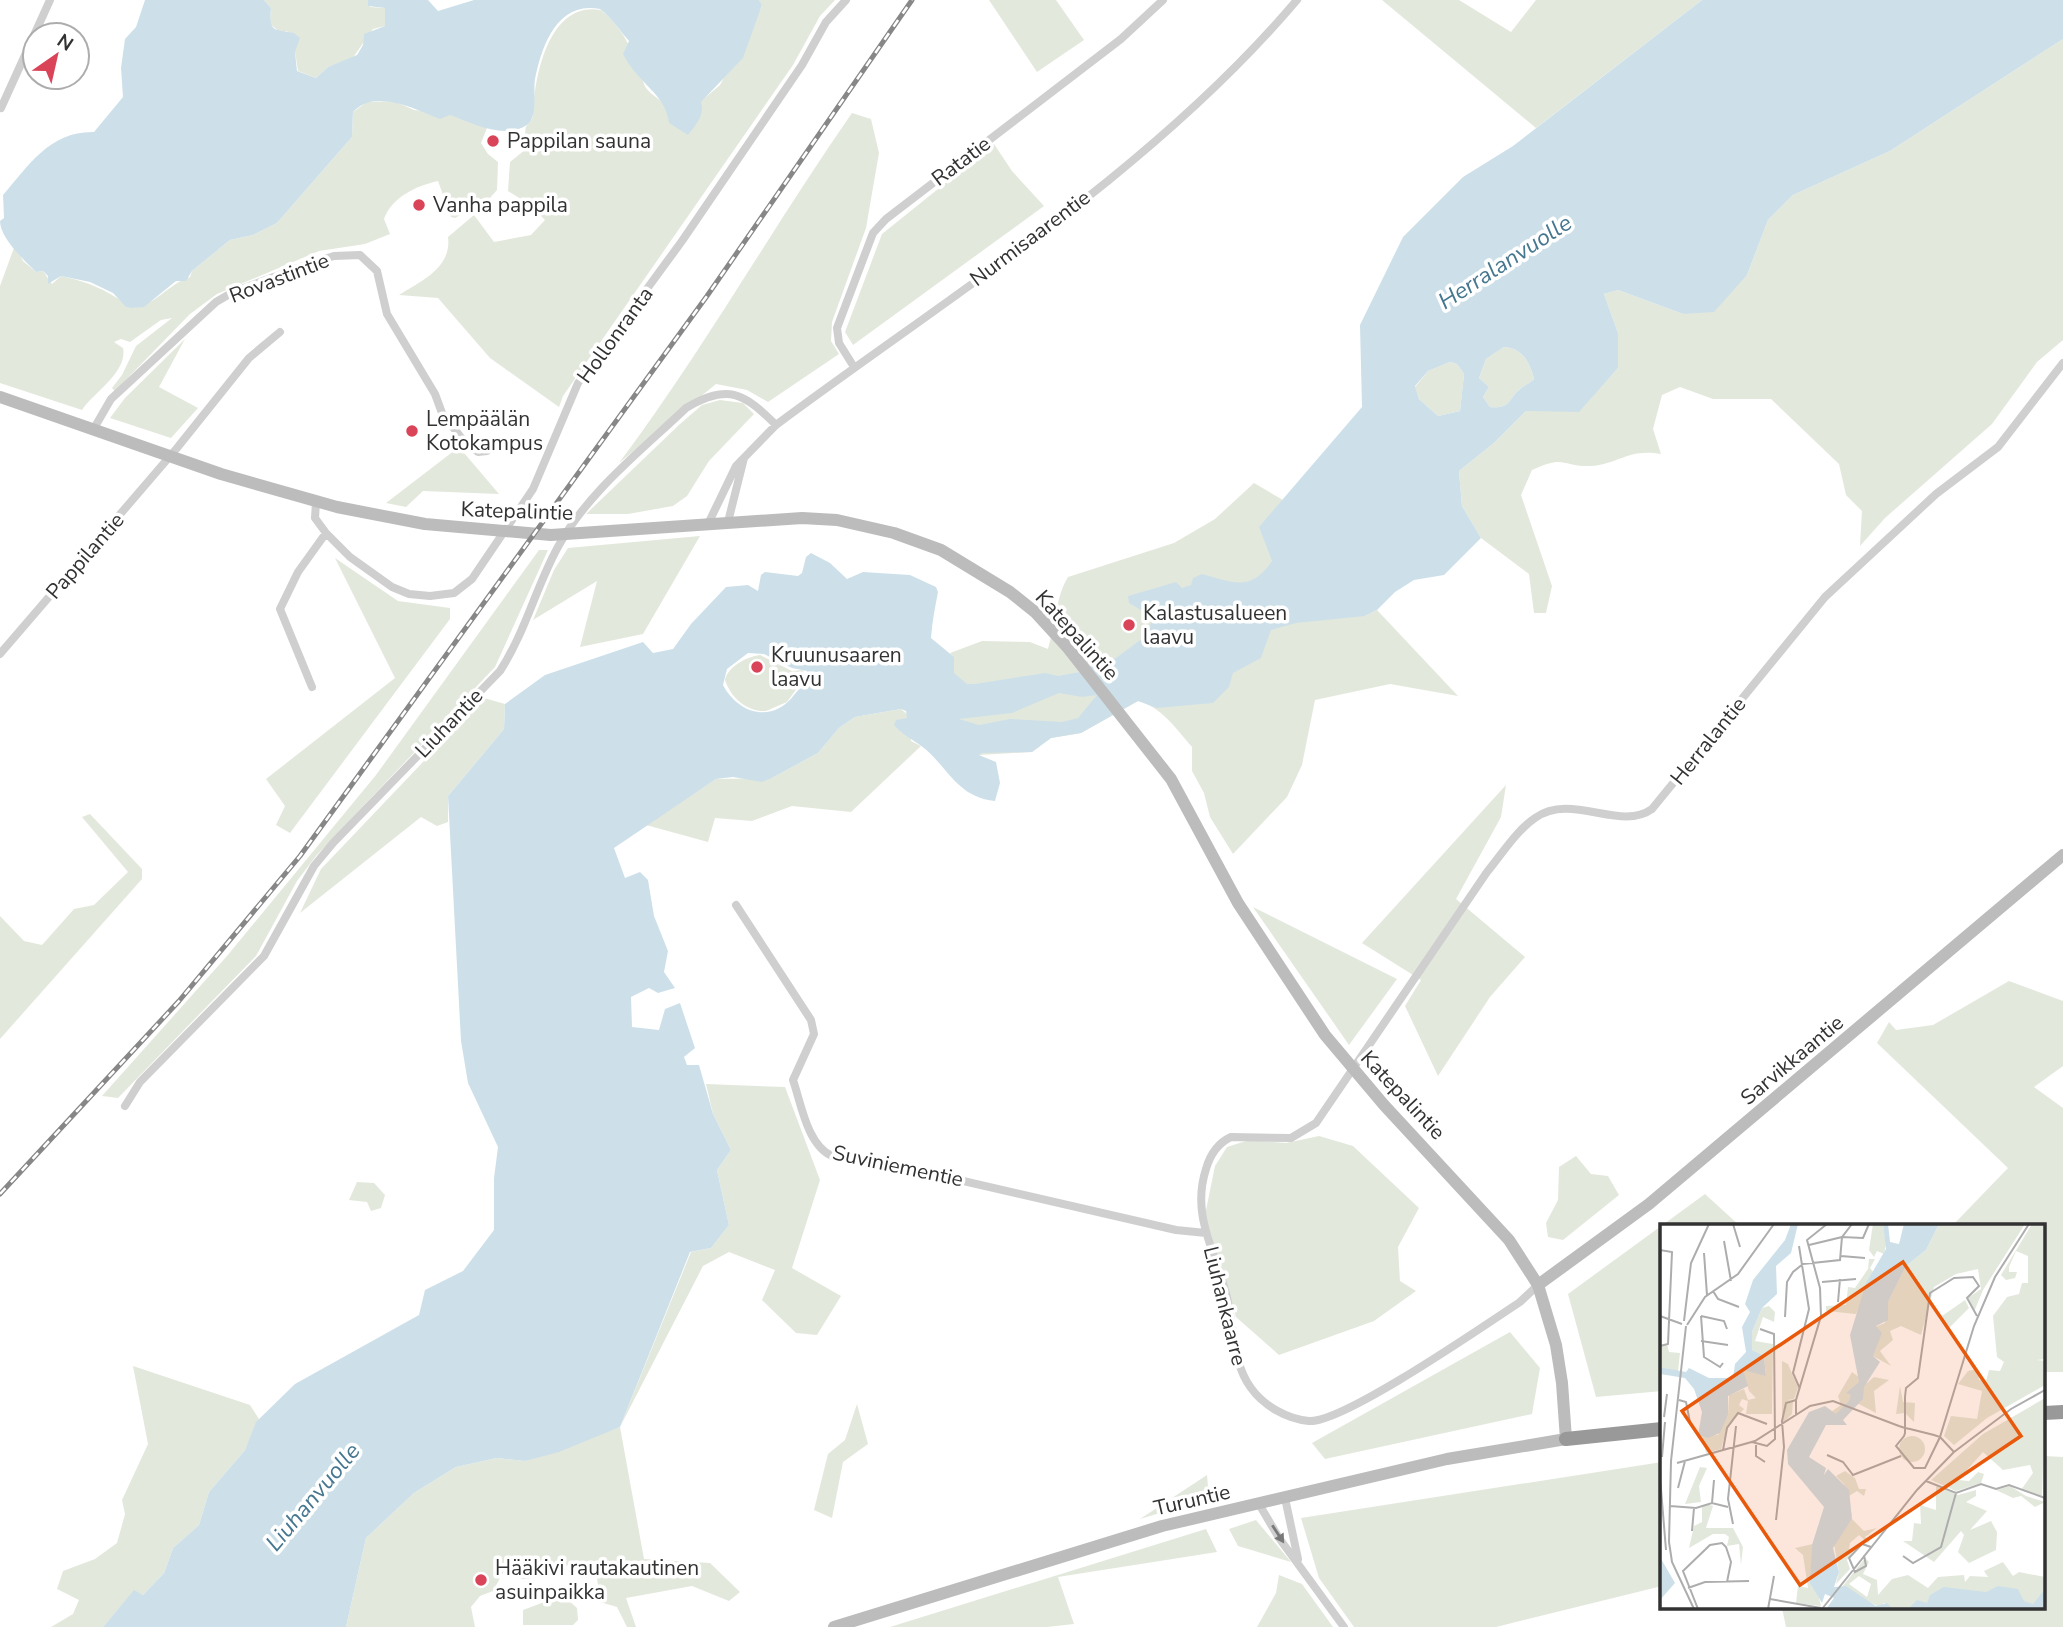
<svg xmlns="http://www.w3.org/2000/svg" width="2063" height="1627" viewBox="0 0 2063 1627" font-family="'Nunito Sans',sans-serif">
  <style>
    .green { fill: #e3e8dc }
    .water { fill: #cde0e9; fill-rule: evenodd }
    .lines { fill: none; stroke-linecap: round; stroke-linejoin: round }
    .street { stroke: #cfcfcf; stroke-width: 8 }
    .secondary { stroke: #bcbcbc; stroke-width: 12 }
    .highway { stroke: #999; stroke-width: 14 }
    .rail-casing { stroke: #878787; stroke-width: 5 }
    .rail { stroke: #fff; stroke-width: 2.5; stroke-dasharray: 8; stroke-linecap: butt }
    .oneway { fill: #797979 }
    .poi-dot { fill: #d94459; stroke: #fff; stroke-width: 2.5 }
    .labels { text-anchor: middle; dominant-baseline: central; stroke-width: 7; stroke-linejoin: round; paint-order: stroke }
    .poi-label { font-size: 21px; fill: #323232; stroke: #fff; text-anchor: start }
    .street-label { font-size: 21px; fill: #323232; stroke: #fff }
    .water-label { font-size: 23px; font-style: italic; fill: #45778f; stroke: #fff }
    .inset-road { fill: none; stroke: #adadad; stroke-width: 2 }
    .view { fill: #e8590c; fill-opacity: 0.15; stroke: #e8590c; stroke-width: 3.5 }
    .inset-edge { fill: none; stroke: #323232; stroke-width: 3.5 }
  </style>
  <rect width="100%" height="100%" fill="#fff"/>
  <!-- green -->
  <path class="green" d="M264,0H368L370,7L385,8V26L373,29L352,59L328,67L316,78L298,71L295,52L287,31L281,33L270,24L271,8Z
    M759,0H835L820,16L793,65L563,396L559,407L490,358L438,298L399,295C421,281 452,268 448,237L474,215L494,242L531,235L545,220L529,204L508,191L510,162L526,149C526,143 524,133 526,127C528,123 533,121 533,114C534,84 546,0 601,10C620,25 630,45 639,68C641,73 643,83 646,88C653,97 662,99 668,110L700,102L720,85L762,6Z
    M989,0H1056L1084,40L1037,72Z
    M1382,0H1459L1511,32L1536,0H1702L1536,128Z
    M2063,39V340L2037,362L1992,424L1885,518L1860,546L1862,511L1846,495L1839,464L1771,399H1713L1680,387L1662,395L1653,429L1661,454C1629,448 1618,464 1591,466C1561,467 1566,454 1532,470L1521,495L1552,586L1546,613H1534L1529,574L1481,538L1462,506L1459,471L1494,443L1526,411H1579L1618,368V333L1604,294L1618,290L1683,314L1747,275L1768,220L1793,195L1890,151Z
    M394,101L414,110L450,114L487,128L481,143L488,154L498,162L497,190L489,199L455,218L451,217L438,181C416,186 392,197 384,219L390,234L365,244L319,251L217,294L190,314L115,391L112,388L122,375L136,346L172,318L161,320L130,342L121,339L114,342L123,348C128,372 94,392 82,410L0,383V286L15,245L23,261L36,272L43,271L52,284L61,276C90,282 108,291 132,308C155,306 168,284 190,277L192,271L230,240L253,235L277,223L352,137L353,112L367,102Z
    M852,113L871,119L879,153L866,228L832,322L831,341L839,354L768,402L747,390L716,384L619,463C703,351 772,228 852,113Z
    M994,144L1012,171L1044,206L853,345L845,332L882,234Z
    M185,339L159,387L198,408L171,438L110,418L125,398Z
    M1504,347C1522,348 1530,362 1534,379C1529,384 1524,385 1519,390C1508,399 1511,409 1490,407L1483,397L1489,387L1479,378L1486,359Z
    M1450,362L1457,364L1464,374L1460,411L1438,416L1419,399L1415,387L1428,371Z
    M720,400L743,403L754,414L709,461L687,496L673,506L628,514H586L680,424L702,405Z
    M459,447L499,494L423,491L406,507L386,503Z
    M1254,483L1283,500L1365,616L1377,610L1458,696L1390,684L1315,700L1302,765L1287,797L1233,854L1210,817L1204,793L1192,771V747C1176,729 1162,707 1138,701L1081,733L1051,738L1032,752L979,755L947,717L954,658L950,653L982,641L1030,642L1048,649C1055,626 1056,596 1068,577L1174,543L1215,519Z
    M700,536L643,634L580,647L597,581L533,620L554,570L568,548Z
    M539,550H548L495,667L316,856L297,881L256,956L118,1098L102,1096L227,956L376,775Z
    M335,558L398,601L450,608V619L290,833L276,825L285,806L266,779L395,678Z
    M760,655L792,671L803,670L805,677L787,702L766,711C747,712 731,698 725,680C728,666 747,657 760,655Z
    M484,698L505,704L504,729L448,796V822L437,826L421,817L300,913L321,869Z
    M901,709L908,715L911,741L921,746L851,812L792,806L752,821L715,818L708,842L646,825L716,779L772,778L818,753L839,728L855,717Z
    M1506,785L1501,817L1456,899L1525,957L1490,997L1438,1076L1405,1006L1421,980L1362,943Z
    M90,814L142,869V879L0,1039V916L24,941L42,945L74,909L94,905L128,872L82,817Z
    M1253,907L1397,979L1349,1045Z
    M2009,981L2063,1001V1066L2034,1087L2063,1108V1372H2044V1226H1952L2008,1168L1877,1043L1889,1022L1896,1030L1933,1025Z
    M706,1084L785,1087L820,1180L792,1268L841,1296L817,1335L796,1333L762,1300L775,1270L729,1252L703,1266L620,1427L644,1559L710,1563L740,1592L729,1601L692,1586L626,1598L636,1627H627L617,1607L600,1602L595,1562L571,1563L551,1576L523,1579L511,1576L512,1564L505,1569L493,1591L480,1596L471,1607L475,1627H346L366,1538L414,1493L456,1467L497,1458L525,1461L620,1427L691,1252L711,1248L729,1225L717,1170L731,1150L713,1114Z
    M1319,1136L1353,1146L1419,1208L1398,1247L1400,1281L1416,1291L1374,1321L1279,1355L1236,1317L1205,1215L1215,1166L1227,1147L1249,1140L1286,1143Z
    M1576,1156L1591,1174L1608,1176L1619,1195L1563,1240L1548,1237L1546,1223L1558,1200L1559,1167Z
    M357,1182L374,1183L385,1195L381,1208L371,1211L367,1202L349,1200Z
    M1705,1194L1740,1226H1662V1391L1596,1397L1568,1294Z
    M1510,1332L1540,1368L1532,1414L1325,1459L1312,1443Z
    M133,1366L250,1405L259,1419L245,1450L209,1492L199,1525L173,1548L164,1573L143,1595L134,1591L103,1627H51L73,1614L79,1600L57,1589L63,1571L95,1559L117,1543L125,1514L122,1500L148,1444Z
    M857,1404L868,1444L843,1462L832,1518L814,1510L828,1454L845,1440Z
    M2044,1456L2063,1457V1627H1786L1782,1608H2044Z
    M1662,1462V1586L1496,1627H1354L1319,1578L1301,1518Z
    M1207,1475L1209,1498L1140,1519Z
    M1256,1520L1291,1562L1238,1546L1229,1529Z
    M1206,1529L1217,1552L1058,1577L1074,1624L1047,1627H890Z
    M1279,1575L1302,1584L1333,1627H1257L1276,1593Z
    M568,1600L577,1608L578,1620L573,1625H523V1610L547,1601Z"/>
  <!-- water -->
  <path class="water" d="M145,0H264L271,8C269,32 273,29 294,33L300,38L295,52L297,71L316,78L328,67L357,55L363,45L364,34L385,26V8L368,6V0H428L438,11L474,0H759L762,5L743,58L701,102C705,115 696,125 688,135L669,123C666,94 638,84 623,54L629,41C620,31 611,17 600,9C556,0 541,49 535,79C533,91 538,118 527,125C504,140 472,123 450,115L440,119C415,109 375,88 353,112L352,137L277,223L253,235L230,240L192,271L186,281H176L144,307L132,308L126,307L113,293L90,282L61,276L48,284V276L43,271L36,272C25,261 0,238 0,221L4,218L3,195C29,165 50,131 94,132L123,97L121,68L125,39L136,27Z
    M1702,0H2063V39L1890,151L1793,195L1768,220L1747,275L1714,312L1683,314L1618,290L1604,294L1618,333V368L1579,412L1526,411L1494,443L1459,471L1462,506L1481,538L1444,575L1414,580L1395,592L1377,610L1365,616L1296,623L1271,630L1261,658L1233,673L1229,687L1213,703L1157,708L1138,701L1081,733L1051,738L1032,752L982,753L979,755L996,762L1000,783L995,801C955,797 947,764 920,745C911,739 902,734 894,725L896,720L907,718L906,711L901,709L855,717L839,728L818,753L772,778L762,782L733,777L716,779L614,848L625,878L640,872L648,880L654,916L668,951L664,972L675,988L658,993L649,988L631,997L632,1027L659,1030L665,1009L680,1003L695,1048L684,1057L687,1065H699L713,1114L731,1150L717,1170L729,1225L711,1248L690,1252L620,1427L559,1452L525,1461L497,1458L456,1467L414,1493L366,1538L346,1627H103L134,1590L143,1595L164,1573L173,1548L199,1525L209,1492L245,1450L256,1422L295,1384L419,1315L425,1290L463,1271L494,1230V1178L498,1147L468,1083L461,1041L448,796L504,729L505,704L545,675L643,642L653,653L673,649L691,624L726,587L748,585L758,591L761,575L765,572L798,576L802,573L806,557L811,553L830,563L847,579L863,572L910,575L936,587L938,592C935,608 932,622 931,638L954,657V673L967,684H975L1045,673L1058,676L1080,672L1091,665L1116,658L1147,635L1153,617L1129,603L1128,596L1176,582L1182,588L1191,585L1193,578L1202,574C1233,582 1250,593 1272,561L1259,527L1362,407L1360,325L1403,237L1463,177L1513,146ZM1504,347C1522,348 1530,362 1534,379C1529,384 1524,385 1519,390C1508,399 1511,409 1490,407L1483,397L1489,387L1479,378L1486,359ZM1450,362L1457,364L1464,374L1460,411L1438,416L1419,399L1415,386L1428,371ZM748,653L764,654L792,668L807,671C807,684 801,686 794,695C773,723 739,715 723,685L727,669ZM1059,693L1082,697L1097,695L1078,718L1062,722L1010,719L979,725L959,719L1012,713Z"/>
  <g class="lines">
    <!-- street -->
    <path class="street" d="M1,108L50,0
      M854,367L839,343L837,328L873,233L886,219L1121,39L1163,0
      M93,430L111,399L216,302L233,292L314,262L334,256L360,255L377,271L387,314L435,394L442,413L466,444L478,452L487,451
      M316,502L315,518L326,533L350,557L392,587L409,594L430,596L454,593L472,579L533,489L578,383L682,241L802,65L826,22L846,0
      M728,522L744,458
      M708,524L736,466L776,425C955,292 1152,171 1297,0
      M0,654L177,448L249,358L280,332
      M312,687L280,609L298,572L326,533
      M736,905L811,1020L814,1034L793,1080C801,1103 807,1145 832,1156C846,1161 866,1160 881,1162L1176,1230L1206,1233
      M125,1106L140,1082L264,956L314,866L333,843L500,671C526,631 536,586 559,545C589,491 642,450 686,408C728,383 744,393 776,425
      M1538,1285L1520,1302C1485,1325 1342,1424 1309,1421C1287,1419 1264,1406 1251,1388C1233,1364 1234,1330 1228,1302C1218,1254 1190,1218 1206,1169C1210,1155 1218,1143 1231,1137L1291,1138L1316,1123L1487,872C1502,854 1516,831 1535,818C1572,792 1620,832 1652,809L1825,597L1936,494L1998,447L2063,363
      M1285,1498L1298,1559
      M1259,1504L1279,1538L1344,1627"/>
    <!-- secondary -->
    <path class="secondary" d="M0,397L221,474L337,507L425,524L551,535L802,518L837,520L894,533L941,550L1010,592L1035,612L1068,648L1171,779L1238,903L1325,1035L1384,1105L1509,1240L1538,1285L1556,1345L1562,1383L1566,1439L1447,1459L1162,1526L834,1627
      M1538,1285L1649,1204L2063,855"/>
    <!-- highway -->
    <path class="highway" d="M2044,1413L2063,1412
      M1566,1439L1662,1429"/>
    <defs>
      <path id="rail" d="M0,1194L179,1001L300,856L707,296L912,0"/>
    </defs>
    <!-- rail casing -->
    <use href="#rail" class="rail-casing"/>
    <!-- rail -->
    <use href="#rail" class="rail"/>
  </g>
  <!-- one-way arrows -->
  <defs><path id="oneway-solid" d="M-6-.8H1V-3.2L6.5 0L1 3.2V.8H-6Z" transform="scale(1.75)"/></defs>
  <use class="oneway" href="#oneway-solid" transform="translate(1278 1534) rotate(57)"/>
  <!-- markers -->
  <g class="poi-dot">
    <circle cx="493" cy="141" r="7"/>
    <circle cx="419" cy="205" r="7"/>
    <circle cx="412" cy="431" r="7"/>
    <circle cx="1129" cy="625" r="7"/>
    <circle cx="757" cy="667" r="7"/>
    <circle cx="481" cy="1580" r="7"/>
  </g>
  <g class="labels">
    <!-- poi labels -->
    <g class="poi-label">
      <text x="507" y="141">Pappilan sauna</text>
      <text x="433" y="205">Vanha pappila</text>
      <text x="426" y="419">Lempäälän<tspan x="426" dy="24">Kotokampus</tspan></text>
      <text x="1143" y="613">Kalastusalueen<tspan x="1143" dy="24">laavu</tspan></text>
      <text x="771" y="655">Kruunusaaren<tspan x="771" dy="24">laavu</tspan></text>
      <text x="495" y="1568">Hääkivi rautakautinen<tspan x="495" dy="24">asuinpaikka</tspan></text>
    </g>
    <!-- street labels -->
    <g class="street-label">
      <text transform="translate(961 161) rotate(-37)">Ratatie</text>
      <text transform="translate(1030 238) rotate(-37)">Nurmisaarentie</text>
      <text transform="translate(279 278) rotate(-21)">Rovastintie</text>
      <text transform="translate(615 335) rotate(-54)">Hollonranta</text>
      <text transform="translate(517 511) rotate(2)">Katepalintie</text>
      <text transform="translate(85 556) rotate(-49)">Pappilantie</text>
      <text transform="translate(1077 635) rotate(48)">Katepalintie</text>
      <text transform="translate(449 723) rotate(-46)">Liuhantie</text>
      <text transform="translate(1708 741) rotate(-51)">Herralantie</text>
      <text transform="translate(1792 1060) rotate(-40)">Sarvikkaantie</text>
      <text transform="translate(1403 1095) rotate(47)">Katepalintie</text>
      <text transform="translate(898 1166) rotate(12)">Suviniementie</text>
      <text transform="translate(1225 1306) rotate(76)">Liuhankaarre</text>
      <text transform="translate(1192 1500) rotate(-13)">Turuntie</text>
    </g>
    <!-- water labels -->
    <g class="water-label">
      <text transform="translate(1505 262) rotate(-33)">Herralanvuolle</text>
      <text transform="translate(313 1497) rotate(-50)">Liuhanvuolle</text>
    </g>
  </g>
  <!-- overview -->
  <g transform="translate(1660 1224)">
    <rect width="385" height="385" fill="#fff"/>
    <path d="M213,0H223L226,20L224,30L217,27L214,33L209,26ZM279,0H365L323,66L314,88L308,74L321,65L318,45L296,50L274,63L261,111L241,102L230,107L233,116L220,127L231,142L213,132L215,103L225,99L228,78L246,42L266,26ZM372,0H385V135L377,136L385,137V161L327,194L294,221L284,212L291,192L317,195L322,167L298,160L308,147L318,145L319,156L326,157L329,146L340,147L344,138L337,133L333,92L347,73L359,70L362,59H368V32L356,27L349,43V48H357L355,54L346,56L341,51ZM209,35H215L210,44L214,49L196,90L166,87V82L186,81L188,63L195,64L208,45ZM305,76L309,84L289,104L282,92ZM109,82L115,88L114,98L103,93L95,117L113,120L112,190H86L88,177L82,175L79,181L84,185L67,203L61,225L46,229L42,212L58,211L68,191L69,171L84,165L88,176L96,174L89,167L83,148L87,145L106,151L104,133L92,126V108L102,84ZM7,120L9,128L20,129L18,147L0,143V122ZM122,137L128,140L138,164L134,175L127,176L133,177L132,190L122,200ZM192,148L207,159L214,153L229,156L214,167L216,189L197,179L182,197L171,188L181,181L178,172ZM240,162L243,178L255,179L254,198L245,189L236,190ZM385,174L382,272L361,266L373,249L370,241L343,246L323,228L298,256L309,257L318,248L324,250L321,259L296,267L271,256L323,210ZM239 225a13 13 0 1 1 26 0a13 13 0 1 1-26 0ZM40,243L47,244L39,262L41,278L25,280ZM185,247L195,254L199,265H206L204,272L197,267L189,272L192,295L204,307L217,304L205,313L210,317L208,319L199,311L190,319L189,325H195L187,336L190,345L176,360L179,348L174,320L192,295L184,260L176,252ZM276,262L298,271L316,266V272L306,278L327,287L310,306L331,297L337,308L336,326L309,339L298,328L304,311L301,307L274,338L243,317H252L254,299L261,300L260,281L276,286ZM350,262L366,272L385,278L375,283L361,272L353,274L336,266ZM47,280L53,282L46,304H73L83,323L81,341L79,320L67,322L69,313L65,310H53L29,324L34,302L42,298V283ZM153,320V347L161,382L136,379L138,362L148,364L143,331L135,324ZM205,334L209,338L203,350L217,356L218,371L232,355L248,351L268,364L278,353L304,351L305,358L310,352L328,353L324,347L343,338L353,352L359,348L385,353V385H233L224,379L219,383L182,363ZM199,352L211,360L207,373L189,360Z" fill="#e3e8dc" fill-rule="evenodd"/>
    <path d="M131,0H138L131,29L116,42L117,70L102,84L92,108V126L104,132L106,152L83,146L88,162L68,172V191L60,209L48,214L38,211L42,188L34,165L25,154L0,150V143L26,148L29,144L49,154H73L75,140L86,128L82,103L90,88L85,80L93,56L125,16ZM223,0H228L230,18L239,20L244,0H279L266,26L246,42L228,78V96L216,102L222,109L213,132L220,138L204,163L203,175L183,196L187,201H166L149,233L166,244L164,251L168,245L189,266L192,295L173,324L179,348L174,363L186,362L216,382L227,379L233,385H166L174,374L165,370L162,379L150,359L152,321L164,283L128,240L127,226L149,188L165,182L176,190L189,177L191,171L186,169L199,158L190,111L206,59L226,25ZM0,333L15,359L0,376ZM338,362L358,365L364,377L373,380L385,365V385H248L257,376L267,379L270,371L284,363L326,368Z" fill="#cde0e9"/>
    <path class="inset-road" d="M73,0L80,23M64,17L71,57M149,21L182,13L192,0M139,22L149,85L133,149L140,165M0,26L12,28L8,120L0,122M44,29L47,71M181,32L205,34M162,58L196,55M53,67L58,75L79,83M178,78L180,55M0,92L22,100M41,92L44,133L60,143L63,139M41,92L64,97L67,105M125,93L127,58L133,48L143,40L180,36L182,13L203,14L209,0M24,97L31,39L49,0M27,101L45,73L78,50L114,0M26,102L11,237L9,318L12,338L34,385M41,117L68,121M19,176L26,178L30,198M136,192V176L161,92L160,64L147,16L167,0M4,193L7,170M92,218L107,222L115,215L114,110L100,105M96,221V232L105,238M63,226L67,204L78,189L107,200M294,228L351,185L385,166M167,231L183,238L193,251L241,232M2,233L5,198M17,239L95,217L150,182L173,177L239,202L245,204L250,205L274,211L280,213L265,244H254L236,222L244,212L245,209V173L246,164L258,154L270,69L294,54L313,53L319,62L307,74L317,92M0,253L6,326M266,257L296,269L321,260L336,265L349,261L385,274M18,264L25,237M52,279L54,256M10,282L36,284L52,279L68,283M116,296L124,223L122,197L126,179L136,176M73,300L68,275L76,202M32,307L34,284M204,331L206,342L195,348L189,334L202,320L211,323M243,332L253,339L281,323L296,269M28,364L45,358L89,357M110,375L161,384M38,385L23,347L50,321L62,319L66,323L71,338L67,358M108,385L114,352M162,385L257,266L294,228L280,213L314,102L335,53L369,0"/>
    <path class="view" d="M243,38L361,212L140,361L22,187Z"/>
    <rect width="385" height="385" class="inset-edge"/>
  </g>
  <!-- north arrow -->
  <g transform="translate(56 56) rotate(34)"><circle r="33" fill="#ffffff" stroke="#adadad" stroke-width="2"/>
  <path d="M0-5L12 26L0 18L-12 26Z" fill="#d94459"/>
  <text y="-10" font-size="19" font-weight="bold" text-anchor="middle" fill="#323232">N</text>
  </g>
</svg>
